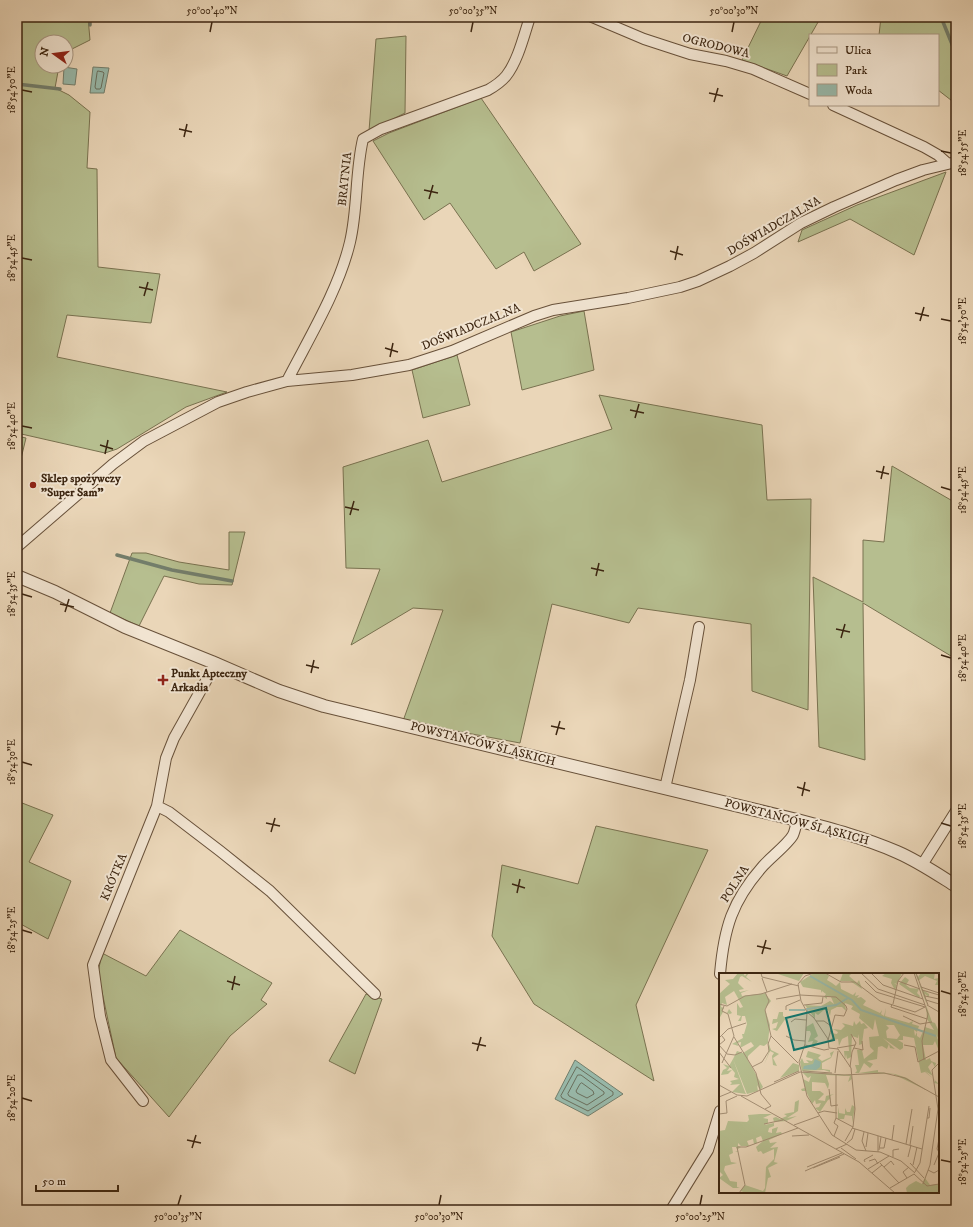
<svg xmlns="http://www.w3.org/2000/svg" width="973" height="1227" viewBox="0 0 973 1227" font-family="'IM FELL DW Pica',serif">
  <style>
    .green { fill: #b6be8f; stroke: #797250 }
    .water { fill: #98b9aa; stroke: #737e6c }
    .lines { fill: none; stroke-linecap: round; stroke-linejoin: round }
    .shore { stroke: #6a6f5d; stroke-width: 1 }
    .stream { stroke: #737e6c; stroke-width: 3.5 }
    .minor-casing { stroke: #68513a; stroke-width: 12 }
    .tertiary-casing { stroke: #68513a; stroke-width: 14 }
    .minor { stroke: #f1e4d1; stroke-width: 10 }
    .tertiary { stroke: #f1e4d1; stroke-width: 12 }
    .ticks { fill: none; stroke: #3c2510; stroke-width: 1.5 }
    .poi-dot { fill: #8f2418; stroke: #f1e4d1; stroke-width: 1.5 }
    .labels { text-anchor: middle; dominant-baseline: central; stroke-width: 4; stroke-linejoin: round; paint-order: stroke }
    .street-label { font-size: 12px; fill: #3c2510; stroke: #f1e4d1 }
    .poi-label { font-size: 12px; font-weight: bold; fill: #3c2510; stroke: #f1e4d1; text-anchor: start }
    .inset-river { fill: none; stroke: #98b9aa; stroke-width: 2 }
    .inset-road { fill: none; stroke: #a48f75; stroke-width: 1 }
    .view { fill: #0f766e; fill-opacity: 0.15; stroke: #0f766e; stroke-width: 2 }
    .inset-edge { fill: none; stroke: #3c2510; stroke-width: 2 }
    .neatline { fill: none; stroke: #3c2510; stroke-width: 1.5 }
    .ticks-label { font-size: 10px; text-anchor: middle; fill: #3c2510 }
  </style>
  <rect width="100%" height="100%" fill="#ead6b8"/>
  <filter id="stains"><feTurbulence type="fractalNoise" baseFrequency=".005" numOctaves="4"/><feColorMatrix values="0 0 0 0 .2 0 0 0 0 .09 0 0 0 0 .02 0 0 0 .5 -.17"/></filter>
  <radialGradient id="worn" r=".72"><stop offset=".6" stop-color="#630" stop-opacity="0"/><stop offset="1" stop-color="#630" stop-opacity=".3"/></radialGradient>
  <!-- green -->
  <path class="green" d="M17,17H88L90,40L66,52V42H42V66H59L55,88L69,95L90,112L87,168L97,169L98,267L160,274L151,323L67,315L57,357L227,392L186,407L117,449L105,453L17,433Z
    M763,17H821L787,76L742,60Z
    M881,17H956V104L938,90V35H879Z
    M406,36L405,113L369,131L376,39Z
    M481,98L581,244L534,271L524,252L496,269L450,203L424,220L373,141L389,133Z
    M946,172L914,255L850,219L798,242L802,230L857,205Z
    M584,311L594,370L522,390L511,332L560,316Z
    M457,355L470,405L423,418L412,370Z
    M599,395L762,425L767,500L811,499L808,710L752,691L751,624L638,608L629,623L552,604L520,743L403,721L443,610L413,608L351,645L380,569L346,568L343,467L428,440L442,482L612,429Z
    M17,436L26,438L17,475Z
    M892,466L956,503V659L863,603L865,760L819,747L813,577L863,602V540L884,542Z
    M229,532H245L232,585L199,584L164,576L139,626L110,613L132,553H146L179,562L229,570Z
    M17,801L53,815L29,862L71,881L48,939L17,922Z
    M596,826L708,850L636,1005L654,1081L534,1004L492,936L502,865L578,884Z
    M180,930L272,983L261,1000L267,1004L230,1036L169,1117L116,1058L98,973L102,953L146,976Z
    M366,994L382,999L355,1074L329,1061Z"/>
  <!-- water -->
  <path class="water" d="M64,67L77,69L75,85L63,84Z
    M93,67L109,68L104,93H90Z
    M575,1060L623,1094L588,1116L555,1099Z"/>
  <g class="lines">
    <!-- shore -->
    <path class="shore" d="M98,71L103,72L104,73L101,88L100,89H96L95,87L97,73Z
      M577,1067L613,1092V1095L588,1111L562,1098L561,1096Z
      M578,1075H581L604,1092V1094L587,1105L569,1096L568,1094Z
      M582,1083L593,1091L594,1094L587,1098L577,1093L576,1091L580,1084Z"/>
    <!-- stream -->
    <path class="stream" d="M90,17V25
      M941,17L956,54
      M17,84L60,89
      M117,555L172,570L232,581"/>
    <defs>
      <path id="minor" d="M592,17L644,39L690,54L726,61L753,69L810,94
        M833,105L924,147L938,155L947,163
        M287,381C309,338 339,289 350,242C358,208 355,173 363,139L381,129L488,90C495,86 501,82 506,76C518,61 524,35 530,17
        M17,547L113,464L144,441L218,402L247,392L287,381L352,375L409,365L452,351L534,316L553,310L628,298L680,287L698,281L730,266L754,253L801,223L834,207L896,180L923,170L956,162
        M665,788L690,680L699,627
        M157,806L169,812L220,851L270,891L375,994
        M922,865L956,811
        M720,974C724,928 732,901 763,866C771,857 788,844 793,835C795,831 796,825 797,820
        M143,1101L111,1060L100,1016L93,965L157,806L166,758L174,738L216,663
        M671,1210L708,1150L720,1111"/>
      <path id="tertiary" d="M17,576L55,592L125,627L212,662L279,691L324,706L797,820C831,829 865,838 897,852C918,861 937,874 956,886"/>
    </defs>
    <!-- minor casing -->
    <use href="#minor" class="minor-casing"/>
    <!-- tertiary casing -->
    <use href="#tertiary" class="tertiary-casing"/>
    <!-- minor -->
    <use href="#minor" class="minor"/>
    <!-- tertiary -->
    <use href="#tertiary" class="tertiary"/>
  </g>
  <!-- ticks -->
  <path class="ticks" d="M210,32L212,22M471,32L473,22M732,32L734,22M22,90L32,92M709,93L723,96M714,102L718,88M179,129L192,132M184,137L187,124M941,151L951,153M424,190L438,193M429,199L433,185M670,251L683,255M22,258L32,260M675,260L678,246M139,287L153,290M144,296L148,282M915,313L929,316M941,319L951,321M920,321L924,307M385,348L398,352M390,357L393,343M630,410L644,413M635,418L639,404M22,426L32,428M100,445L113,449M105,454L108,440M876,471L889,474M881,479L884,466M941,487L951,490M345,507L359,510M350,515L354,501M591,568L604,571M596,576L599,563M22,594L32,597M60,604L74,607M65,612L69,599M836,629L850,632M841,638L845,624M941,655L951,658M306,665L319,668M311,673L314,660M551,726L565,729M556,735L560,721M22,762L32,765M797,787L810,791M802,796L805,782M266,823L280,826M941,823L951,826M271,832L275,818M512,884L525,888M517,893L520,879M22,930L32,933M757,946L771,949M762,954L766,940M227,981L240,985M232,990L235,976M941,991L951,994M472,1043L486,1046M477,1051L481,1037M22,1098L32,1101M187,1140L201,1143M192,1148L196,1135M941,1160L951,1162M178,1205L181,1195M439,1205L441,1195M700,1205L702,1195"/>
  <!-- markers -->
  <g class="poi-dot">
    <circle cx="33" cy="485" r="4"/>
    <path d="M161 674h4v4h4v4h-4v4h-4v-4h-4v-4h4z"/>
  </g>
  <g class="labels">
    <!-- street labels -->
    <g class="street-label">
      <text transform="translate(716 46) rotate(14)">OGRODOWA</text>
      <text transform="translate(345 179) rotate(-84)">BRATNIA</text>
      <text transform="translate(774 226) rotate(-30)">DOŚWIADCZALNA</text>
      <text transform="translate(471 327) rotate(-22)">DOŚWIADCZALNA</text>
      <text transform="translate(483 744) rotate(14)">POWSTAŃCÓW ŚLĄSKICH</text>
      <text transform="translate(797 822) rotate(15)">POWSTAŃCÓW ŚLĄSKICH</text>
      <text transform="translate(114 877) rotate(-67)">KRÓTKA</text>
      <text transform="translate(735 884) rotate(-57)">POLNA</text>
    </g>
    <!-- poi labels -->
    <g class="poi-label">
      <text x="41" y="478">Sklep spożywczy<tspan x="41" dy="14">"Super Sam"</tspan></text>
      <text x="171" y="673">Punkt Apteczny<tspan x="171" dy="14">Arkadia</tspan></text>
    </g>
  </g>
  <!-- overview -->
  <g transform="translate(719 973)">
    <rect width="220" height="220" fill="#ead6b8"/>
    <path d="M19,0H24L26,3L28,0H30L27,4L33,9L23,3L21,4L19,10L25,16L20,17L21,19L30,17L22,20L23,23L46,20L52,28L46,36L51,52L49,68L52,77L60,81L54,85L58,93L54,92L53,83L55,80L51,78L45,92L50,79L49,70L45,73L41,72L29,83V87L44,114L41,117L38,112L39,118L28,121L14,86L18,78L24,80L35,73L32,69L21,75L22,69L18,70L20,73L13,71L24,65L23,61H25L28,51L26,43H23L22,48H19L22,43L18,42V30L21,35L24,34L15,18L6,24L8,32L3,30L2,34L5,35L3,38L8,40L10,36L13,40L11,41L4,39L0,46V21L11,11L6,7L14,6ZM56,0H91V1L85,0L80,8ZM95,0H106L110,3L108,7L113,10L114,6L113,10L117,13L121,9L122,16L134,22L137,19L136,23L140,22L138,25L142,24L147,28L144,32L161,40L163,37L162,41L165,43L167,35L166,43L190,50L194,48L193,51L200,53L198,59L195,57L196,63L198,59V63L201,65L206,54L215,57L208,46L207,32L213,49L216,50L220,59V67L217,61L220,70V78L216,68L214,72H204L207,87L211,85L212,88L217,90L216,94L213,89L209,94L214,103L206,98L220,111L215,110L216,107L206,99L202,100L195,65L184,63V67H179L184,70V75L181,77L164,65L176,76L171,75L170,71L168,76L163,73L159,74L158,86L148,88L154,91L151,95L145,90L140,100L159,97V99L176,101L188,105L207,117L174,101L136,100L138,98L136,92H140L138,77H143L145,86L155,78L151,74L150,64L160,63L156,46L154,57L140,45L141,41L132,36L134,33L126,30L127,38L123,34H118L112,37L111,43L109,37H105L99,42L96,40V46L86,32L102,33L111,28L115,31L112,24H108V26L105,24L107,21L103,18L102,20V17L84,14L81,9ZM167,52H175L181,62L178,66L168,65L167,58L170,55ZM124,0H133L130,3L138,10L140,7L143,16L131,8H121ZM167,0H183L178,11L175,10L178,12L176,17L172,10L173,6L163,3ZM196,0L199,4L202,0H216L215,6L220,5V12H216L218,8L206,3L199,8L204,17L210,21V24L206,21L208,32ZM186,4L190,7L187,12L191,15L200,16L198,20L201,23L200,25L180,11ZM60,39H64V43L67,45L58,58L53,56L57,55L59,49L53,51L54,46H58ZM135,48L137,52L141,48L142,51L145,50L149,55L145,56L143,71L140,72V61L139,65L133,63L132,84L128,86L127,81L126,87L125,78H130L129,63L123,66L120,73L119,66L110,68L115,63L111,60L118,61L119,59L114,56L122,57L126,53L123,50L134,53ZM94,50L99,63L95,66L99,68L95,74H92L94,68L89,69L92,61L91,58H87V54ZM89,78L102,82L99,85L103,88L112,84L111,80L115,78L112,85L103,90V96L111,97V99L105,97L83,98L81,89L83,85L85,90H90L87,87L93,88L94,86L87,84ZM14,86L26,119L27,121L13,119L21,111L11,112L13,110L11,108L20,106L15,104L16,100L11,94L8,98L13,97L9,101L2,102L4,97L8,95L4,91L10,93ZM74,90L80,92V98L61,105ZM83,99L132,102L133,106L129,109L131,103L107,102L110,111L109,116L106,110L93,109V118H101L105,121L99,127L106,128L107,123L115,121L111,123L112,130L111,126L109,127L101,139L96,135L100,134L102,130L97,131L96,127L93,131L87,118H83L82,116L86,115L84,106L90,109L92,103L89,105ZM80,127L79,138L68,145L78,143L67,148L55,149L54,145L57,144L61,146L68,143L65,141L75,139L76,129ZM133,132L136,134L133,150V143L126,142L125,146H119V134L120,140L126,141V135L128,139H131ZM41,141H53L44,145L49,146V150L45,152L55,150V153L50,155L49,159L53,160V156L59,154L57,160L62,159L63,161L50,167L51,170L58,169L51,175L59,174L55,189L59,190L49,195L52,204L49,205L46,220H28L21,218L26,212L44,218L46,215L47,194L55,186V176L44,181L42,178L39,179L37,174L44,168L42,163L37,165L38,170L35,171L34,166L28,168L30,173H22L19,170V173L22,174L19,176V179H16L19,178L17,174H13L14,180L10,182L12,189L18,190L6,193L5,197L11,208L18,209V214L21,215H14L0,205L4,202L0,198V158L6,157L9,148L28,149L30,147L29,142ZM206,205L211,212L220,211V220H188L187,215L190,212L197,208L203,211Z" fill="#b6be8f" fill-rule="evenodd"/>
    <path d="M96,86L102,89L101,94L97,97L84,96L85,93L94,91Z" fill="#98b9aa"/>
    <path class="inset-river" d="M91,3L133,27L142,37L217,63M70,37H86M89,39L88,36L117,32L129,25"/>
    <path class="inset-road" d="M42,0L43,4L80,13M106,0L122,9H136L161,28L196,39L206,34M142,0L159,16L206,32M152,0L164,12L204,26M195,0L209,41L203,68L205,87M197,0L209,32M43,5L48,19M146,8L157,19L206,34M179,8L201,16M202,14L220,20M203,17L220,22M81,22L117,24L127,33L128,36L125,43L116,42L109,67M206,23L220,26M57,26L81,22M207,27L220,31M0,31L8,33L26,23L42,21L73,11M173,31L172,34L208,46M174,31L179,8L185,0M85,32L103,30L104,24M208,32L220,39M67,37V33L81,27M88,39L95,45L109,66L110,75L119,76L132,95L136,136L134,154L126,168M184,43L201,51L213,49M97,48H105L112,53M72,49L76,46L87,47M52,63L79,90M67,63L75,67L86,68M15,64L37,100L42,121L52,133L46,136M0,65L9,56L27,50M0,72L6,67L3,63M0,72L8,81M86,72L105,77L110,76M185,72L196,74L199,89L220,78M118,75L136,72M135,75L144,77L143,68M0,79L12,95M8,81L16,82L23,79M3,90L15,63L9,41L3,38L5,33M33,94L43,89L50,78L49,71L52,63L46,37L50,28L46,19M131,94L133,79L137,70L132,61M82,97L88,123L113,162L137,177L161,179L182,188L196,200M82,97L80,89L86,71L88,39L82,28L79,11L86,3L95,0M84,98L113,100M116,100L119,78M117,102V145L134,154M55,109L80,98M0,112L18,122L28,123L81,99L125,102L165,100L186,105L220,124M110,116L112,133L119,132M22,123L140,189L176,220M0,124L12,119M99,140L105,138L118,140M0,141L8,140L7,128L18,123M208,145H210L211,135M45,151L64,147M75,152L100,143M133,155L203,176M145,159L143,168L147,178M73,163L90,162M115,163L119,153L115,150L117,145M159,163V179M220,166L218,176L220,179M173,167L175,152M128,170L133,166L136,156M187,171L193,136M191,172L194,153M147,174L149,160M122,175L137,186M161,175H165L167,165M117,176L128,171M160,177L162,164M174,184V177L180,176M189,184L192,172M150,188L156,186L159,191M146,189L145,187L154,182M161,190L180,210M191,190L205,205M194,192L198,174M215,192L220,180M88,194L123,180M165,194L172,188L175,192M94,195L121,184M149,196L170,183M209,197L215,200L220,197M86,198L125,181M196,199L201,190L210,133M153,200L163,192M195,201L208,213L220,211M188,205L184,199L190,194M204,211L211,192L219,136L213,97L220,90M171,215L195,201M20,220L26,212L18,174H27L79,155"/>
    <path class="view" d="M107,35L115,67L75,77L67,45Z"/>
    <rect width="220" height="220" class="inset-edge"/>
  </g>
  <!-- margin -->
  <rect width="973" height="1227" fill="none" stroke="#ead6b8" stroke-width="44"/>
  <!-- legend -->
  <rect x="809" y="34" width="130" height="72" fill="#f1e4d1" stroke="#a99884"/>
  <rect x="817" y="47" width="20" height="6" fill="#f1e4d1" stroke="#a99884"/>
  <text x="845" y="54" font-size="12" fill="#3c2510">Ulica</text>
  <rect x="817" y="64" width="20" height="12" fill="#b6be8f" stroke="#a99884"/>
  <text x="845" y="74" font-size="12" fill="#3c2510">Park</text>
  <rect x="817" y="84" width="20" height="12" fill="#98b9aa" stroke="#a99884"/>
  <text x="845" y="94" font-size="12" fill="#3c2510">Woda</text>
  <!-- north arrow -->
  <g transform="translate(54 54) rotate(284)"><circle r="19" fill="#f1e4d1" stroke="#a99884"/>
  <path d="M0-3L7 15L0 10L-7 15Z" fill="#8f2418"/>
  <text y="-6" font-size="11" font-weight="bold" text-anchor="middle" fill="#3c2510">N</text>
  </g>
  <!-- scale -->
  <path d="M36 1185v6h82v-6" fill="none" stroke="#3c2510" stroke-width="2"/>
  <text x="42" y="1185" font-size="12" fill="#3c2510" stroke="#f1e4d1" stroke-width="3" paint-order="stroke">50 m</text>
  <rect x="22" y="22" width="929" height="1183" class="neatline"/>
  <g class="ticks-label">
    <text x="212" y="14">50°00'40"N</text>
    <text x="473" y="14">50°00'35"N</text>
    <text x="734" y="14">50°00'30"N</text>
    <text transform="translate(11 90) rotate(-90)" y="4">18°54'50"E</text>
    <text transform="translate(962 153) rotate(-90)" y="4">18°54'55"E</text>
    <text transform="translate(11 258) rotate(-90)" y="4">18°54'45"E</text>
    <text transform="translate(962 321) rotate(-90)" y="4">18°54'50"E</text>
    <text transform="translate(11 426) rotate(-90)" y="4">18°54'40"E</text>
    <text transform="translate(962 490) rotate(-90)" y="4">18°54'45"E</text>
    <text transform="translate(11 594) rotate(-90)" y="4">18°54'35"E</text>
    <text transform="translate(962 658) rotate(-90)" y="4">18°54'40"E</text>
    <text transform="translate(11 762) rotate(-90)" y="4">18°54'30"E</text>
    <text transform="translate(962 826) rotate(-90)" y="4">18°54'35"E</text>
    <text transform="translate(11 930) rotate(-90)" y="4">18°54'25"E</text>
    <text transform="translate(962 994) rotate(-90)" y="4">18°54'30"E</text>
    <text transform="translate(11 1098) rotate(-90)" y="4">18°54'20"E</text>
    <text transform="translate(962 1162) rotate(-90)" y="4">18°54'25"E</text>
    <text x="178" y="1220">50°00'35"N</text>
    <text x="439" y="1220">50°00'30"N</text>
    <text x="700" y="1220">50°00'25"N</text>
  </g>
  <rect width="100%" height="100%" filter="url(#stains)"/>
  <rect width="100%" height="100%" fill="url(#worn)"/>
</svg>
